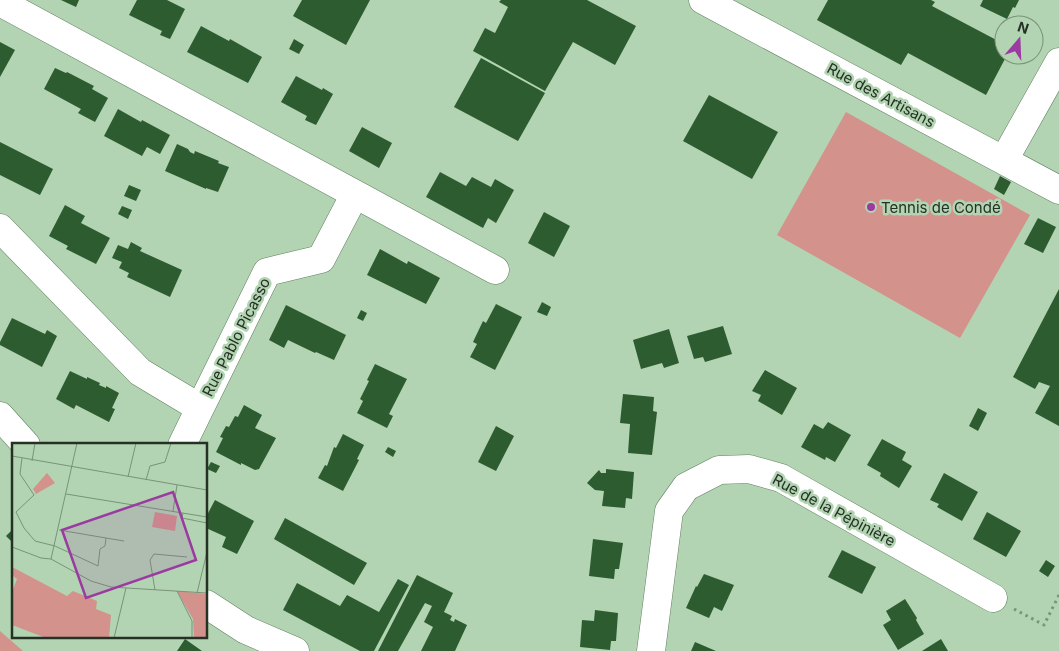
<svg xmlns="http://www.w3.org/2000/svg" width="1059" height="651" viewBox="0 0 1059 651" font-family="Inter,sans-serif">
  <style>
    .green { fill: #d3928b }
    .building { fill: #2d5c30 }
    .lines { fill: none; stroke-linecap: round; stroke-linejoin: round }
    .minor-casing { stroke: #618061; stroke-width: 29 }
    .tertiary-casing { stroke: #618061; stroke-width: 29 }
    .path { stroke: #7b947b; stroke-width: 3; stroke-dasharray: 2.5 4; stroke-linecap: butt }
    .minor { stroke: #fff; stroke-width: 28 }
    .tertiary { stroke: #fff; stroke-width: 28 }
    .poi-dot { fill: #9b3aa1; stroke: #b2d4b2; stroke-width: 2 }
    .labels { text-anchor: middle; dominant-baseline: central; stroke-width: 5; stroke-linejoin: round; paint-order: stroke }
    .street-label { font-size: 15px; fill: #243124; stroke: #b2d4b2 }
    .poi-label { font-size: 15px; fill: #243124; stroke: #b2d4b2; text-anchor: start }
    .inset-road { fill: none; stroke: #799379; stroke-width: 1 }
    .view { fill: #9b3aa1; fill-opacity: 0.15; stroke: #9b3aa1; stroke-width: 2.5 }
    .inset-edge { fill: none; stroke: #243124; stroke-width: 2.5 }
  </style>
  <rect width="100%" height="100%" fill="#b2d4b2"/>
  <!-- green -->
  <path class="green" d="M846,112L1030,215L960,338L777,235Z
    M0,631L23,651H0Z"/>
  <!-- building -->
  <path class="building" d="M61,0H79L76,7Z
    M137,0H167L185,9L170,39L160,35L162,31L129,15Z
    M302,0H370L346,45L293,16Z
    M501,0H587L636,26L615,65L573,42L545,91L473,51L485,28L495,33L508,7L499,2Z
    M828,0H931L935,2L932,6L1004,44V55H1007L986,95L908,53L901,65L817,20Z
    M983,0H1019L1015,8L1013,7L1007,19L980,6Z
    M201,26L229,41L230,39L262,57L248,83L187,52Z
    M294,39L304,45L299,54L289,49Z
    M0,42L15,50L0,77Z
    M481,58L545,93L518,141L454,107Z
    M55,68L66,73L67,72L94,86L92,89L108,98L95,122L78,113L81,109L44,89Z
    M296,76L322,90L323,88L333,94L316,125L305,120L307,116L281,102Z
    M709,95L778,132L752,179L683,141Z
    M118,109L141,122L142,120L170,135L160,154L147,147L142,156L104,136Z
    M362,127L392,143L379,168L349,151Z
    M0,142L53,169L40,195L0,175Z
    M177,144L188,149L190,152L194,154L195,151L219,161L218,163L229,167L218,192L206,188V189L165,171Z
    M440,172L466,186L472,177L491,187L495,179L514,190L496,223L488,218L483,228L426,197Z
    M1000,176L1011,182L1004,195L994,189Z
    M129,185L141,190L136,201L124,196Z
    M65,205L85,216L81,223L110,238L96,264L66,249L68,246L49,236Z
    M122,206L132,210L128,219L118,214Z
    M544,212L570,226L554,257L528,243Z
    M1038,218L1056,227L1043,253L1024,244Z
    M131,242L142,248L140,251L182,270L170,297L127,277L129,273L119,268L122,262L112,258L118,245L128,249Z
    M380,249L407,264L408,261L440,278L426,304L367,275Z
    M1059,289V426L1035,413L1050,386L1039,382L1035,389L1013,377Z
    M542,302L551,307L547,316L537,312Z
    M496,304L522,317L495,370L470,357L477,344L473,342L483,321L486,323Z
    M286,305L346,335L334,360L316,352L315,353L288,340L284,348L269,340Z
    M361,310L367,313L363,321L357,318Z
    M12,318L45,334L47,330L57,336L42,367L0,345V342Z
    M723,326L732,354L705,362L703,357L694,359L687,336Z
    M669,329L679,363L664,368L662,363L641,369L633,340Z
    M375,364L407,379L389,414L393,416L387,428L357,413L363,401L360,399L369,381L367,380Z
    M765,370L797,388L782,415L758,401L761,395L752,391Z
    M70,371L87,379V377L100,383L99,385L106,388V386L119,393L112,408L115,409L109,422L76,405L74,409L56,399Z
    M623,394L654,397L653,411L657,412L652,455L628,453L630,424L620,423Z
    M244,405L262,415L255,428L276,438L259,469L255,470L241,463V465L216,452L223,438L220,437L226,426L229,427L235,416L238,417Z
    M978,408L987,413L978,431L969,426Z
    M828,422L851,435L835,462L826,457L825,460L801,447L814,424L823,429Z
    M496,426L514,436L496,471L478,462Z
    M343,434L364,445L357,459L359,460L343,491L318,478L325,465L327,466L334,447L336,448Z
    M882,439L906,452L902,460L912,466L899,488L880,476L881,473L867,465Z
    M388,447L396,451L393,457L385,452Z
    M211,462L220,466L216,473L207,469Z
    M606,469L634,472L632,499L626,498L625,508L602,506L604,491L595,490L587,483L599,470L601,473H606Z
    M944,473L978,492L962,521L937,507L939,504L930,500Z
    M215,500L254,521L237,554L222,547L226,537L206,528V517Z
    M987,512L1021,531L1006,557L973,539Z
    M285,518L367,563L354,585L274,539Z
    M14,528V544L6,536Z
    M593,539L623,543L619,569H615L614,579L589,576Z
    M842,550L876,567L862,594L828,577Z
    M1046,560L1055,566L1048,577L1039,571Z
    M704,574L734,585L722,611L714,607L709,618L686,608L696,586L697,587Z
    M417,575L453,593L444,612L452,616L450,620L454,622L455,619L467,625L455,651H421L433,627L424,622L432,606L425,603L398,651H378Z
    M398,579L409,585L374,651H360L283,610L297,583L340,606L347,595L379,612Z
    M905,599L917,618L916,620L924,634L898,650L883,625L891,620L886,611Z
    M595,610L618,613L616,641H611L610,650L580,647L582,620L594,621Z
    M185,639L202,651H177Z
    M941,639L948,651H922Z
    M695,642L716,651H691Z"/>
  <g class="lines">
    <defs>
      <path id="minor" d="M703,0L1059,190
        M0,2L355,194L321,259L267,272L200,408L140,372L0,228
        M1004,160L1059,62
        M355,194L495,270
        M182,445L200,408
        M651,651L669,511L686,487L719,470L749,469L781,478L993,598"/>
      <path id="tertiary" d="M0,416L26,445
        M206,604L246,630L295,651"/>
    </defs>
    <!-- minor casing -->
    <use href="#minor" class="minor-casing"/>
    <!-- tertiary casing -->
    <use href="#tertiary" class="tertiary-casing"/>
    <!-- path -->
    <path class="path" d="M1014,609L1044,625L1059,595"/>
    <!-- minor -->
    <use href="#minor" class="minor"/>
    <!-- tertiary -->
    <use href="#tertiary" class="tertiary"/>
  </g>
  <!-- markers -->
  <circle class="poi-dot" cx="871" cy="207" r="5"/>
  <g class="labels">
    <!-- street labels -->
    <g class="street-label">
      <text transform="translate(881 95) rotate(28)">Rue des Artisans</text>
      <text transform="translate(236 337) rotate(-63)">Rue Pablo Picasso</text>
      <text transform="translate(834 510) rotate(28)">Rue de la Pépinière</text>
    </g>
    <!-- poi labels -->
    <g class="poi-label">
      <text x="881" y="207">Tennis de Condé</text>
    </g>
  </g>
  <!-- overview -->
  <g transform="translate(12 443)">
    <rect width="195" height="195" fill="#b2d4b2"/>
    <path d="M35,30L43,40L24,51L21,46ZM143,69L165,73L163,88L140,84ZM0,124L55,153L61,148L85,158L84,166L99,172L97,195H34L0,182V149L5,136L0,132ZM165,148L195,151V195H182L181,176Z" fill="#d3928b"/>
    <path class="inset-road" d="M0,13L195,47M10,15L8,31L22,52L4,69L12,85L23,98L43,103L86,123L88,106L93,103L94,95L47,87M20,18L23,0M116,34L124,0M134,37L138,23L153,19L159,0M54,51L195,74M161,68L165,42M171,70L170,75L195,80M94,95L112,98M0,104L29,115L39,116L79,138L99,144L195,150M39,116L65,0M143,147L138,117L142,111L175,114M165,148L180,178V195M185,150L195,109M102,195L114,145"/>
    <path class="view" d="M161,49L184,117L74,155L50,87Z"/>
    <rect width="195" height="195" class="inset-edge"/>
  </g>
  <!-- north arrow -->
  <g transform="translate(1019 40) rotate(19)"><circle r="24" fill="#b2d4b2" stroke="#799379"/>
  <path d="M0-4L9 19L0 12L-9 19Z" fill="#9b3aa1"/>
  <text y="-8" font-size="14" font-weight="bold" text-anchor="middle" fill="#243124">N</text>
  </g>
</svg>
